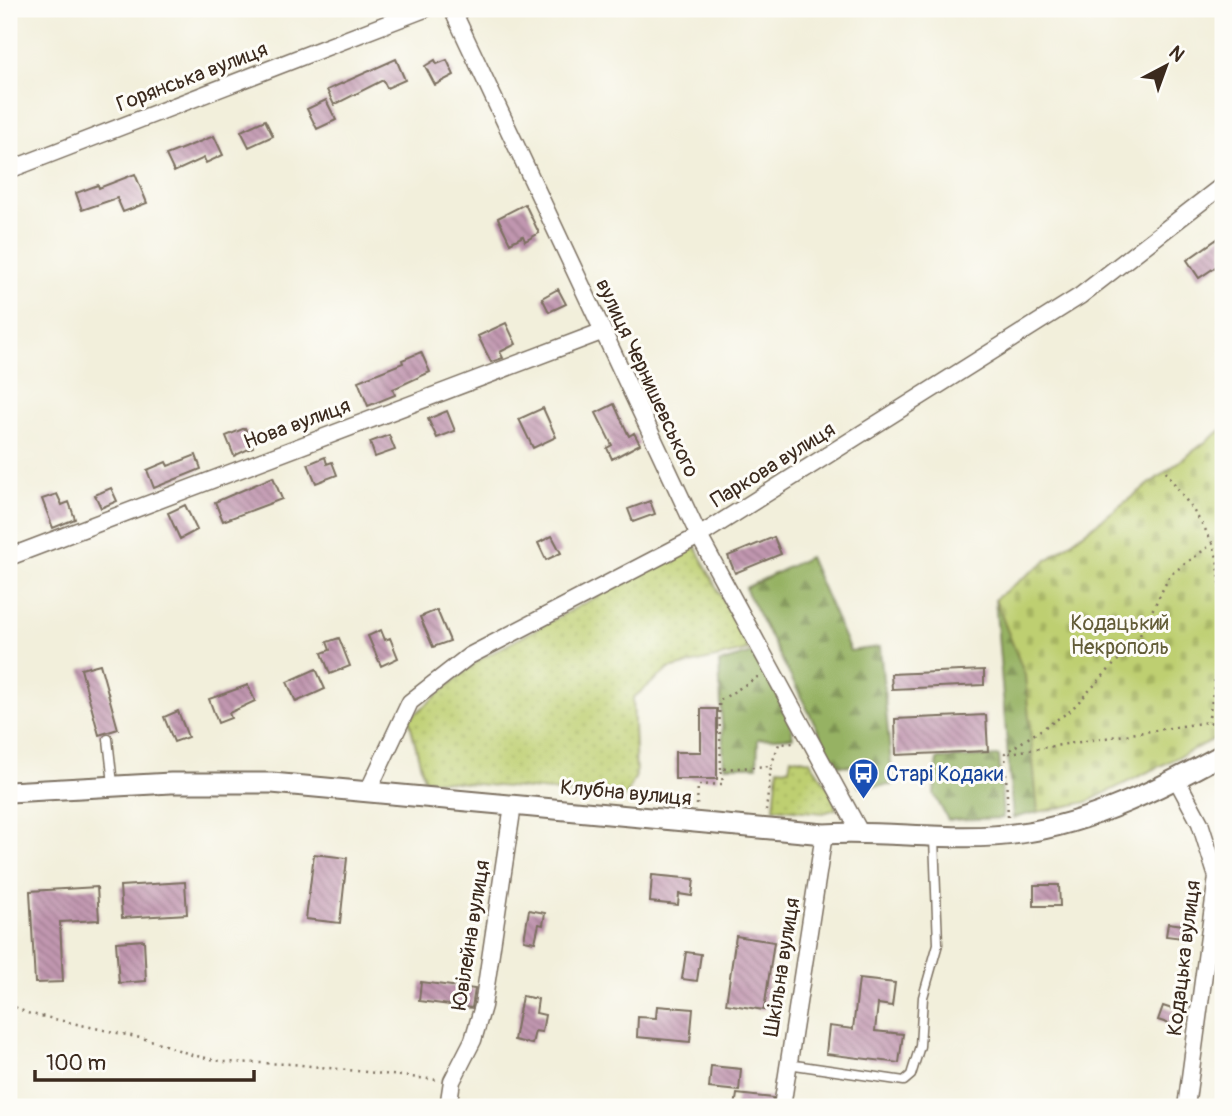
<svg xmlns="http://www.w3.org/2000/svg" width="1232" height="1116" viewBox="0 0 1232 1116" font-family="Pangolin,sans-serif">
  <style>
    .green { fill: url(#green-dots); stroke: #7c7c48; stroke-width: 2 }
    .forest { fill: url(#forest-firs); stroke: #686e40; stroke-width: 2 }
    .cemetery { fill: url(#cemetery-stones); stroke: #7c7c48; stroke-width: 2 }
    .building { fill: url(#building-back-hatch) }
    .lines { fill: none; stroke-linecap: round; stroke-linejoin: round }
    .service-casing { stroke: #7b6f60; stroke-width: 11 }
    .minor-casing { stroke: #7b6f60; stroke-width: 19 }
    .tertiary-casing { stroke: #7b6f60; stroke-width: 23 }
    .path { stroke: #7b6f60; stroke-width: 2.5; stroke-dasharray: 2 5; stroke-linecap: butt }
    .service { stroke: #fff; stroke-width: 8 }
    .minor { stroke: #fff; stroke-width: 16 }
    .tertiary { stroke: #fff; stroke-width: 19 }
    .labels { text-anchor: middle; dominant-baseline: central; stroke-width: 6; stroke-linejoin: round; paint-order: stroke }
    .street-label { font-size: 21px; fill: #3b2a1e; stroke: #fdfcf7 }
    .park-label { font-size: 21px; fill: #625c37; stroke: #fdfcf7 }
    .transit-label { font-size: 21px; fill: #164399; stroke: #fdfcf7; text-anchor: start }
  </style>
  <defs>
    <pattern id="green-dots" width="8" height="8" patternUnits="userSpaceOnUse" patternTransform="scale(1.75)"><rect width="8" height="8" fill="#becf71"/><path d="M2 2h.1M6 6h.1" fill="none" stroke="#a4b261" stroke-width="1.8" stroke-linecap="round"/></pattern>
    <pattern id="forest-firs" width="22" height="20" patternUnits="userSpaceOnUse" patternTransform="scale(1.75)"><rect width="22" height="20" fill="#96b263"/><path d="M5 1l3.5 6h-7zM16 11l3.5 6h-7z" fill="#7c9151"/></pattern>
    <pattern id="cemetery-stones" width="16" height="16" patternUnits="userSpaceOnUse" patternTransform="scale(1.75)"><rect width="16" height="16" fill="#becf71"/><path d="M2 7V4a2 2 0 0 1 4 0v3zM10 15v-3a2 2 0 0 1 4 0v3z" fill="#a4b261"/></pattern>
    <pattern id="building-back-hatch" width="6" height="6" patternUnits="userSpaceOnUse" patternTransform="scale(1.75)"><rect width="6" height="6" fill="#c197b0"/><path d="M-1 5l2 2M0 0l6 6M5-1l2 2" fill="none" stroke="#9e7b8f"/></pattern>
  </defs>
  <rect width="100%" height="100%" fill="#fdfcf7"/>
  <filter id="ink" filterUnits="userSpaceOnUse"><feTurbulence type="fractalNoise" baseFrequency=".0143" numOctaves="2"/><feDisplacementMap in="SourceGraphic" scale="14" xChannelSelector="R" yChannelSelector="G"/><feConvolveMatrix kernelMatrix="1 2 1 2 8 2 1 2 1" color-interpolation-filters="sRGB"/></filter>
  <filter id="wash" filterUnits="userSpaceOnUse"><feTurbulence type="fractalNoise" baseFrequency=".00686" numOctaves="4" result="noise"/><feDisplacementMap in="SourceGraphic" scale="28" xChannelSelector="R" yChannelSelector="G"/><feGaussianBlur stdDeviation="1.57" result="paint"/><feColorMatrix in="noise" values="0 0 0 0 0 0 0 0 0 0 0 0 0 0 0 0 0 1.4 0 .05"/><feComposite in="paint" operator="in"/></filter>
  <g filter="url(#wash)">
    <rect width="100%" height="100%" fill="#f2efdb"/>
    <!-- green -->
    <path class="green" d="M694,544L749,650L669,669L633,698L636,776L625,798L424,779L409,719L479,660Z
      M791,757L810,761L832,793L836,809L823,813L774,808L778,768L789,769Z"/>
    <!-- forest -->
    <path class="forest" d="M809,557L850,651L880,647L893,785L859,787L855,766L836,765L745,588Z
      M995,599L1025,675L1038,812L1013,818Z
      M752,653L788,712L793,737L758,739L757,766H724L719,663Z
      M999,756L1003,818L948,820L934,794L937,759Z"/>
    <!-- cemetery -->
    <path class="cemetery" d="M1223,429V735L1087,802L1038,812L1025,675L995,599Z"/>
    <g id="blocks">
      <!-- building -->
      <path class="building" d="M396,59L405,80L387,88L383,80L334,105L327,90Z
        M435,60L437,64L447,60L454,75L435,85L425,66Z
        M326,100L336,120L317,129L307,109Z
        M265,120L273,136L249,147L241,131Z
        M214,136L223,155L206,163L204,158L174,172L166,155Z
        M135,174L147,203L123,212L117,198L82,210L76,193L98,185L99,188Z
        M525,204L539,233L525,241L523,236L510,243L498,218Z
        M1223,235V262L1199,278L1187,260Z
        M558,289L566,304L549,312L542,298Z
        M506,323L516,344L500,352L503,358L491,362L478,336Z
        M421,352L430,372L393,389L395,395L368,406L358,381L403,363L402,360Z
        M614,404L629,436L634,433L640,444L612,459L607,448L612,445L596,413Z
        M543,408L556,437L533,448L519,419Z
        M447,411L455,431L437,438L428,419Z
        M245,428L253,447L234,456L226,436Z
        M389,435L395,450L375,457L370,442Z
        M196,455L201,469L154,488L147,470L166,462L168,466Z
        M325,457L327,464L332,462L337,475L316,483L308,464Z
        M273,477L282,499L223,521L215,502Z
        M111,488L117,501L101,508L95,495Z
        M57,494L62,505L69,502L75,519L53,528L42,499Z
        M650,501L655,514L633,522L628,509Z
        M185,505L197,530L180,539L168,513Z
        M552,536L561,553L546,560L538,543Z
        M774,537L781,554L735,573L728,556Z
        M437,610L450,641L433,647L420,617Z
        M381,630L385,640L390,638L398,658L381,666L368,636Z
        M339,638L350,666L330,674L322,653L330,650L327,642Z
        M100,664L118,729L99,735L81,669Z
        M316,669L325,689L296,702L287,682Z
        M984,670V685L892,689L891,674Z
        M248,685L255,701L229,713L231,718L218,723L209,699Z
        M701,709H717V779H675V752H701Z
        M178,711L188,737L174,742L164,717Z
        M986,715L988,751L896,755L895,719Z
        M314,854L347,858L340,923L306,919Z
        M652,875L694,879L692,896L679,894L678,905L650,902Z
        M185,882L187,914L122,918L120,886Z
        M1034,885H1059L1060,906H1034Z
        M97,887L99,920L60,922L63,982L35,983L30,891Z
        M529,910L545,913L543,925L539,924L535,942L524,940Z
        M1168,923L1192,926L1190,939L1166,936Z
        M736,936L774,942L764,1010L726,1004Z
        M144,940L146,981L119,983L116,942Z
        M686,952L701,954L697,981L682,979Z
        M859,979L895,983L892,1006L878,1004L875,1031L903,1034L899,1063L826,1054L829,1026L853,1029Z
        M421,982L475,989L472,1008L419,1001Z
        M522,996L538,999L536,1013L545,1015L542,1032L535,1031L532,1044L514,1040Z
        M657,1006L693,1009L690,1042L637,1037L638,1017L656,1018Z
        M1163,1006L1184,1013L1179,1027L1158,1020Z
        M711,1066L741,1069L739,1091L709,1088Z
        M737,1094L773,1098L772,1107H735Z"/>
    </g>
  </g>
  <g filter="url(#ink)">
    <use href="#blocks" fill-opacity="0" stroke="#7b6f60" stroke-width="2"/>
    <g class="lines">
      <defs>
        <path id="service" d="M108,739L113,784
          M788,1064L904,1081L911,1075L920,1046L923,997L938,944L934,838"/>
        <path id="minor" d="M452,9L699,536L860,832
          M9,170L425,9
          M9,557L601,332
          M1177,780L1200,823L1217,877L1186,1107
          M369,789L410,702L469,656L699,536L1080,296L1223,185
          M448,1107L452,1081L473,1040L483,1006L513,805
          M782,1107L824,834"/>
        <path id="tertiary" d="M9,792L171,783H272L824,834C889,830 956,843 1021,833C1092,823 1161,788 1223,754"/>
      </defs>
      <!-- service casing -->
      <use href="#service" class="service-casing"/>
      <!-- minor casing -->
      <use href="#minor" class="minor-casing"/>
      <!-- tertiary casing -->
      <use href="#tertiary" class="tertiary-casing"/>
      <!-- path -->
      <path class="path" d="M1166,471C1181,495 1202,519 1213,545C1228,580 1216,683 1208,722
        M1009,753L1208,722L1223,725
        M771,766L779,744L794,743
        M721,769L719,701L759,676
        M697,805L698,785L723,784L721,769L771,766L766,811
        M1008,817L1005,753L1070,711L1138,639L1170,575L1223,536
        M9,1004L27,1013L154,1041L192,1055L225,1062L293,1064L438,1080"/>
      <!-- service -->
      <use href="#service" class="service"/>
      <!-- minor -->
      <use href="#minor" class="minor"/>
      <!-- tertiary -->
      <use href="#tertiary" class="tertiary"/>
    </g>
  </g>
  <!-- icons -->
  <defs>
    <symbol id="bus-pin" viewBox="-11 -11 22 30"><path d="M0 17L-7.5 6A9.5 9.5 0 1 1 7.5 6Z" fill="#1a4fb4" stroke="#fdfcf7"/><path d="M-5-6H5V4H4V6H2V4H-2V6H-4V4H-5ZM-3.5-4V0h7V-4ZM-3.5 1.2v1.5H-2V1.2ZM2 1.2v1.5H3.5V1.2Z" fill="#fff"/></symbol>
  </defs>
  <g fill-rule="evenodd">
    <use href="#bus-pin" x="846" y="756" width="35" height="47"/>
  </g>
  <g class="labels">
    <!-- street labels -->
    <g class="street-label">
      <text transform="translate(192 77) rotate(-21)">Горянська вулиця</text>
      <text transform="translate(647 378) rotate(65)">вулиця Чернишевського</text>
      <text transform="translate(297 424) rotate(-20)">Нова вулиця</text>
      <text transform="translate(773 465) rotate(-32)">Паркова вулиця</text>
      <text transform="translate(626 793) rotate(5)">Клубна вулиця</text>
      <text transform="translate(471 935) rotate(-81)">Ювілейна вулиця</text>
      <text transform="translate(1184 958) rotate(-83)">Кодацька вулиця</text>
      <text transform="translate(782 967) rotate(-81)">Шкільна вулиця</text>
    </g>
    <!-- park labels -->
    <g class="park-label">
      <text x="1120" y="623">Кодацький<tspan x="1120" dy="24">Некрополь</tspan></text>
    </g>
    <!-- transit labels -->
    <g class="transit-label">
      <text x="886" y="774">Старі Кодаки</text>
    </g>
  </g>
  <!-- margin -->
  <rect width="1232" height="1116" fill="none" stroke="#fdfcf7" stroke-width="35"/>
  <!-- north arrow -->
  <g transform="translate(1166 66) rotate(41)" stroke="#fdfcf7" stroke-width="5" paint-order="stroke">
  <path d="M0-5L12 26L0 18L-12 26Z" fill="#3b2a1e"/>
  <text y="-10" font-size="19" font-weight="bold" text-anchor="middle" fill="#3b2a1e">N</text>
  </g>
  <!-- scale -->
  <path d="M35 1070v10h219v-10" fill="none" stroke="#3b2a1e" stroke-width="3.5"/>
  <text x="46" y="1070" font-size="21" fill="#3b2a1e" stroke="#fdfcf7" stroke-width="5" paint-order="stroke">100 m</text>
</svg>
